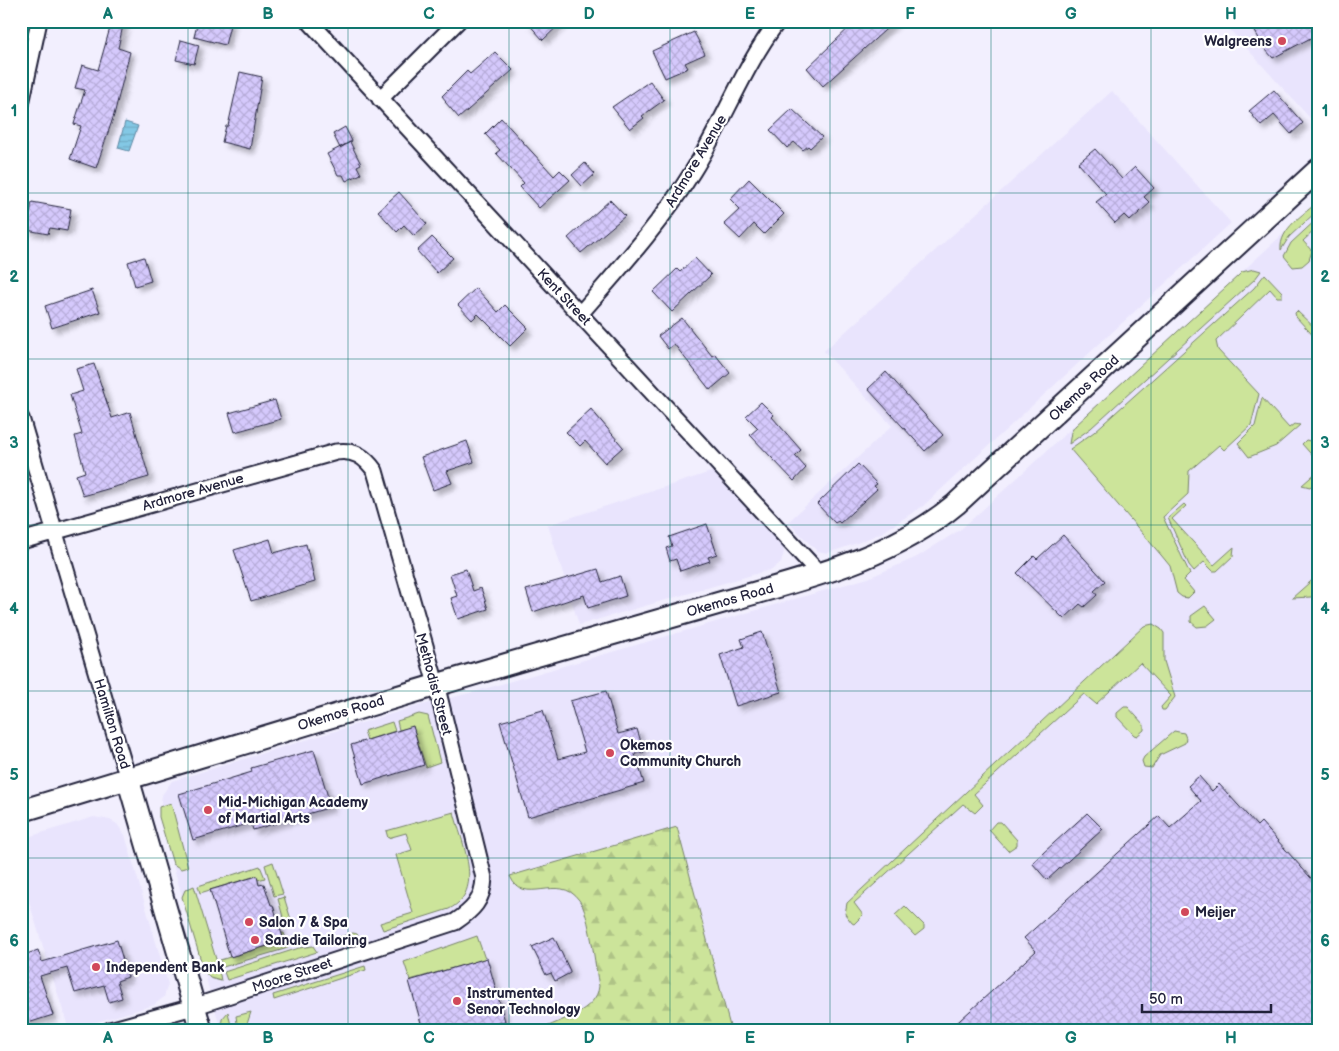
<svg xmlns="http://www.w3.org/2000/svg" width="1339" height="1051" viewBox="0 0 1339 1051" font-family="'Balsamiq Sans',sans-serif">
  <style>
    .built { fill: #e9e4fd }
    .green { fill: #cce49a; stroke: #77836a }
    .forest { fill: url(#forest-firs); stroke: #77836a }
    .water { fill: url(#water-rules); stroke: #5c86a1 }
    .building { fill: url(#building-cross-hatch); stroke: #22223b; filter: url(#shadow) }
    .lines { fill: none; stroke-linecap: round; stroke-linejoin: round }
    .street-casing { stroke: #22223b; stroke-width: 19 }
    .secondary-casing { stroke: #22223b; stroke-width: 25 }
    .street { stroke: #fff; stroke-width: 15 }
    .secondary { stroke: #fff; stroke-width: 21 }
    .grid { fill: none; stroke: #0f766e; stroke-width: 1; stroke-opacity: 0.55 }
    .poi-dot { fill: #d1495b; stroke: #fff; stroke-width: 2 }
    .labels { text-anchor: middle; dominant-baseline: central; stroke-width: 4.5; stroke-linejoin: round; paint-order: stroke }
    .poi-label { font-size: 14px; font-weight: bold; fill: #22223b; stroke: #fff; text-anchor: start }
    .street-label { font-size: 14px; fill: #22223b; stroke: #fff }
    .neatline { fill: none; stroke: #0f766e; stroke-width: 2 }
    .grid-label { font-size: 16px; text-anchor: middle; font-weight: bold; fill: #0f766e }
  </style>
  <defs>
    <pattern id="forest-firs" width="22" height="20" patternUnits="userSpaceOnUse" patternTransform="scale(1.25)"><rect width="22" height="20" fill="#cce49a"/><path d="M5 1l3.5 6h-7zM16 11l3.5 6h-7z" fill="#afc386"/></pattern>
    <pattern id="water-rules" width="6" height="5" patternUnits="userSpaceOnUse" patternTransform="scale(1.25)"><rect width="6" height="5" fill="#83c8e5"/><path d="M0 2.5h6" fill="none" stroke="#71acc5"/></pattern>
    <pattern id="building-cross-hatch" width="8" height="8" patternUnits="userSpaceOnUse" patternTransform="scale(1.25)"><rect width="8" height="8" fill="#d5c9fc"/><path d="M0 0l8 8M0 8l8-8" fill="none" stroke="#b7acd9"/></pattern>
    <filter id="shadow"><feDropShadow dx="4.5" dy="4.5" stdDeviation="2.5" flood-color="#0004"/></filter>
  </defs>
  <rect width="100%" height="100%" fill="#f2effe"/>
  <filter id="ink" filterUnits="userSpaceOnUse"><feTurbulence type="fractalNoise" baseFrequency=".02" numOctaves="2"/><feDisplacementMap in="SourceGraphic" scale="10" xChannelSelector="R" yChannelSelector="G"/><feConvolveMatrix kernelMatrix="1 2 1 2 8 2 1 2 1" color-interpolation-filters="sRGB"/></filter>
  <g filter="url(#ink)">
    <!-- built -->
    <path class="built" d="M1222,21H1318V127Z
      M1112,91L1231,223L923,506L883,532L860,542L828,553L817,551L788,522L892,426L824,351Z
      M1318,202V1030H221L159,817L162,795L172,781L414,707L470,693L868,578L917,557L961,529L979,513Z
      M717,470L782,542L784,552L781,562L773,569L579,625L548,525Z
      M21,477L32,515L29,524L21,531Z
      M94,817L110,820L117,824L125,835L168,984L164,997L154,1005L69,1030L21,876V839Z"/>
    <!-- green -->
    <path class="green" d="M1318,202V210L1289,237L1281,250C1279,229 1304,214 1318,202Z
      M1318,218V227L1303,241L1312,251L1309,260L1302,266L1293,267L1284,256L1291,243Z
      M1254,269L1261,271L1255,279L1091,428L1069,444L1071,432L1075,426L1238,276L1242,272Z
      M1265,274L1282,292V297H1277L1270,289L1216,341L1218,350L1259,394L1251,425L1224,450L1219,445L1189,471L1188,494L1163,517L1190,574L1184,580L1194,592L1188,598L1182,597L1177,593L1170,566L1161,555L1070,449L1094,432L1254,288Z
      M1297,311L1318,331V341L1296,317L1295,313Z
      M1262,398L1289,428L1294,424L1300,425L1276,446L1249,457L1238,443L1255,426Z
      M1306,440L1310,441L1318,448V462L1302,444Z
      M1318,471V480L1310,487L1302,485Z
      M1184,504L1186,506L1172,519L1214,565L1234,547L1233,556L1217,571H1213L1204,562L1194,571L1189,565L1168,518Z
      M1318,575V594L1311,597L1292,598Z
      M1205,606L1216,619L1207,626L1197,627L1191,622V616Z
      M1153,624L1161,629L1164,633V661L1175,697L1165,710H1162L1161,707L1171,696L1140,663L1096,704L1084,694L974,794L983,805L975,813L963,804L854,903L863,915L854,924L852,923L845,914L847,903L1144,626Z
      M1124,707H1128L1144,725V730L1137,736L1134,735L1117,717V713Z
      M419,714L428,716L440,762L426,767L413,727L399,730L397,721Z
      M392,722L395,731L367,740L364,731Z
      M1174,731L1184,733L1186,738L1185,743L1160,755L1152,768L1144,767L1142,761L1144,757Z
      M171,803L188,867L181,869L173,864L159,817V807Z
      M454,812C461,842 486,891 449,909L383,930L380,923L413,913L396,855L412,850L406,833L388,838L386,831Z
      M996,822H1001L1017,840V845L1008,851L989,830Z
      M273,862L283,894L274,896L265,865Z
      M260,866L265,878L258,880L256,876L200,893L198,886Z
      M194,886L219,969L221,981L210,978L204,971L182,897L185,890Z
      M284,897L293,926L286,928L278,899Z
      M905,906L924,925V929L915,936L895,915Z
      M282,933H284L288,948L223,967L220,960L284,941Z
      M353,933L357,934L359,938L336,945V938Z
      M477,936L485,959L410,980L404,962Z
      M313,946L317,952L227,980L224,972L299,948Z
      M365,966L366,970L274,1000L273,995Z
      M228,1012L232,1030H221L222,1019Z
      M251,1012L245,1030H238L236,1016Z"/>
    <!-- forest -->
    <path class="forest" d="M677,827L731,1030H540C559,1020 597,1011 599,986C595,967 590,914 579,900C559,872 523,908 510,876Z"/>
    <!-- water -->
    <path class="water" d="M125,122L138,126L129,151L118,148Z"/>
    <!-- building -->
    <path class="building" d="M112,21H124L118,48L130,52L114,115L96,168L70,159L81,126L74,124L85,90L75,88L82,65L98,70Z
      M198,21H231L225,45L194,37Z
      M526,21H563L543,40Z
      M856,21H895L823,86L807,68Z
      M1249,21H1318V34L1273,58L1265,49Z
      M694,32L705,54L685,63L688,68L665,78L652,51Z
      M181,40L199,45L194,64L176,60Z
      M495,52L513,70L459,118L445,102L446,101L442,96L467,71L470,74Z
      M240,72L262,77L250,149L222,142L226,126H228Z
      M650,81L664,100L642,116L644,118L630,129L612,107Z
      M1274,90L1303,123L1291,134L1274,115L1261,126L1249,111Z
      M792,109L822,137L810,148L808,146L803,150L794,142L787,148L770,130Z
      M501,118L554,176L560,170L570,180L539,208L520,187L524,183L496,153L500,150L485,134Z
      M345,127L352,141L340,148L333,134Z
      M350,142L361,164L357,166L361,174L346,181L343,175H338L327,154Z
      M1095,149L1122,179L1135,167L1154,188L1144,197L1150,203L1130,221L1124,215L1115,223L1096,202L1106,194L1078,163Z
      M585,163L595,174L582,186L572,175Z
      M749,179L784,214L764,234L754,224L740,239L724,224L740,209L730,199Z
      M399,192L427,224L414,236L404,225L397,232L378,211Z
      M610,200L625,216L581,253L568,238Z
      M32,202L71,209L67,231L50,228L48,234L27,230Z
      M432,237L453,258L437,273L417,251Z
      M144,257L151,281L135,286L128,262Z
      M695,258L711,275L672,312L653,292L677,269L680,272Z
      M476,288L498,312L505,305L528,328L510,346L478,314L472,320L458,305Z
      M92,290L100,312L52,328L45,306Z
      M682,318L712,356L715,354L730,373L710,390L674,344L668,349L658,336Z
      M94,364L112,418L130,412L149,477L83,496L76,475L85,472L75,436L82,434L70,395L83,391L76,369Z
      M886,372L943,435L925,451L868,389Z
      M275,400L281,419L235,432L229,413Z
      M761,402L774,415L772,417L801,450L795,456L806,468L794,481L750,435L758,428L746,416Z
      M591,409L623,447L605,463L585,441L580,446L566,432Z
      M467,441L474,462L447,471L452,483L433,490L421,457Z
      M858,464L877,484L874,486L877,489L840,523L838,521L835,523L817,504Z
      M707,524L717,554L708,557L710,561L680,571L676,559L670,561L666,548L672,546L669,537Z
      M1063,535L1105,581L1094,591L1097,595L1084,607L1080,604L1064,619L1017,573L1034,556L1037,559Z
      M270,539L274,553L306,544L315,582L251,601L234,550Z
      M466,569L473,591L481,588L488,609L458,619L451,598L457,596L450,574Z
      M598,569L602,582L620,576L626,596L588,608L584,595L533,612L526,590Z
      M762,632L781,692L736,706L720,655L744,647L741,639Z
      M606,691L618,734L637,729L644,752L635,754L644,783L528,817L500,722L543,710L558,759L585,752L570,701Z
      M413,726L424,765L363,784L351,745Z
      M314,750L331,807L253,830L251,823L193,840L179,794L252,772L251,768Z
      M1199,776L1212,791L1219,784L1257,826L1261,822L1318,886V1030H949L1036,951L1024,938L1159,816L1170,828L1201,801L1188,786Z
      M1087,813L1103,829L1047,880L1032,863Z
      M257,876L259,885L264,884L271,905H273L284,941L230,957L210,890Z
      M554,937L570,971V973L555,981L551,973L546,975L532,947Z
      M117,940L128,977L117,981L122,998L109,1002L104,985L75,993L67,968L40,976L53,1015L25,1024L21,1012V956L38,950L42,962Z
      M487,958L505,1021L476,1030H423L409,981Z"/>
    <g class="lines">
      <defs>
        <path id="street" d="M309,21L819,573
          M380,99L458,21
          M21,104L39,21
          M580,314C620,268 661,223 693,171C724,122 743,67 778,21
          M21,418L128,779
          M21,541L336,452C354,449 365,457 375,471L436,684L484,878C483,900 473,910 455,922L193,1007L110,1030"/>
        <path id="secondary" d="M128,779L201,1030
          M21,811C197,758 372,703 549,652C609,635 669,617 730,600C811,577 890,559 956,504L1318,170"/>
      </defs>
      <!-- street casing -->
      <use href="#street" class="street-casing"/>
      <!-- secondary casing -->
      <use href="#secondary" class="secondary-casing"/>
      <!-- street -->
      <use href="#street" class="street"/>
      <!-- secondary -->
      <use href="#secondary" class="secondary"/>
    </g>
  </g>
  <!-- grid -->
  <path class="grid" d="M188,21V1030M348,21V1030M509,21V1030M670,21V1030M830,21V1030M991,21V1030M1151,21V1030M21,193H1318M21,359H1318M21,525H1318M21,691H1318M21,858H1318"/>
  <!-- markers -->
  <g class="poi-dot">
    <circle cx="1282" cy="41" r="5"/>
    <circle cx="610" cy="753" r="5"/>
    <circle cx="208" cy="810" r="5"/>
    <circle cx="1185" cy="912" r="5"/>
    <circle cx="249" cy="922" r="5"/>
    <circle cx="255" cy="940" r="5"/>
    <circle cx="96" cy="967" r="5"/>
    <circle cx="457" cy="1001" r="5"/>
  </g>
  <g class="labels">
    <!-- poi labels -->
    <g class="poi-label">
      <text x="1272" y="41" text-anchor="end">Walgreens</text>
      <text x="620" y="745">Okemos<tspan x="620" dy="16">Community Church</tspan></text>
      <text x="218" y="802">Mid-Michigan Academy<tspan x="218" dy="16">of Martial Arts</tspan></text>
      <text x="1195" y="912">Meijer</text>
      <text x="259" y="922">Salon 7 &amp; Spa</text>
      <text x="265" y="940">Sandie Tailoring</text>
      <text x="106" y="967">Independent Bank</text>
      <text x="467" y="993">Instrumented<tspan x="467" dy="16">Senor Technology</tspan></text>
    </g>
    <!-- street labels -->
    <g class="street-label">
      <text transform="translate(696 161) rotate(-59)">Ardmore Avenue</text>
      <text transform="translate(564 297) rotate(47)">Kent Street</text>
      <text transform="translate(1084 388) rotate(-43)">Okemos Road</text>
      <text transform="translate(193 492) rotate(-16)">Ardmore Avenue</text>
      <text transform="translate(730 600) rotate(-16)">Okemos Road</text>
      <text transform="translate(434 684) rotate(75)">Methodist Street</text>
      <text transform="translate(341 713) rotate(-17)">Okemos Road</text>
      <text transform="translate(112 724) rotate(73)">Hamilton Road</text>
      <text transform="translate(292 975) rotate(-18)">Moore Street</text>
    </g>
  </g>
  <!-- margin -->
  <rect width="1339" height="1051" fill="none" stroke="#fff" stroke-width="55"/>
  <!-- scale -->
  <path d="M1142 1004v8h129v-8" fill="none" stroke="#22223b" stroke-width="2.5"/>
  <text x="1149" y="1004" font-size="15" fill="#22223b" stroke="#ffffff" stroke-width="4" paint-order="stroke">50 m</text>
  <rect x="28" y="28" width="1284" height="996" class="neatline"/>
  <g class="grid-label">
    <text x="108" y="19">A</text>
    <text x="268" y="19">B</text>
    <text x="429" y="19">C</text>
    <text x="589" y="19">D</text>
    <text x="750" y="19">E</text>
    <text x="910" y="19">F</text>
    <text x="1071" y="19">G</text>
    <text x="1231" y="19">H</text>
    <text x="14" y="116">1</text>
    <text x="1325" y="116">1</text>
    <text x="14" y="282">2</text>
    <text x="1325" y="282">2</text>
    <text x="14" y="448">3</text>
    <text x="1325" y="448">3</text>
    <text x="14" y="614">4</text>
    <text x="1325" y="614">4</text>
    <text x="14" y="780">5</text>
    <text x="1325" y="780">5</text>
    <text x="14" y="946">6</text>
    <text x="1325" y="946">6</text>
    <text x="108" y="1043">A</text>
    <text x="268" y="1043">B</text>
    <text x="429" y="1043">C</text>
    <text x="589" y="1043">D</text>
    <text x="750" y="1043">E</text>
    <text x="910" y="1043">F</text>
    <text x="1071" y="1043">G</text>
    <text x="1231" y="1043">H</text>
  </g>
</svg>
